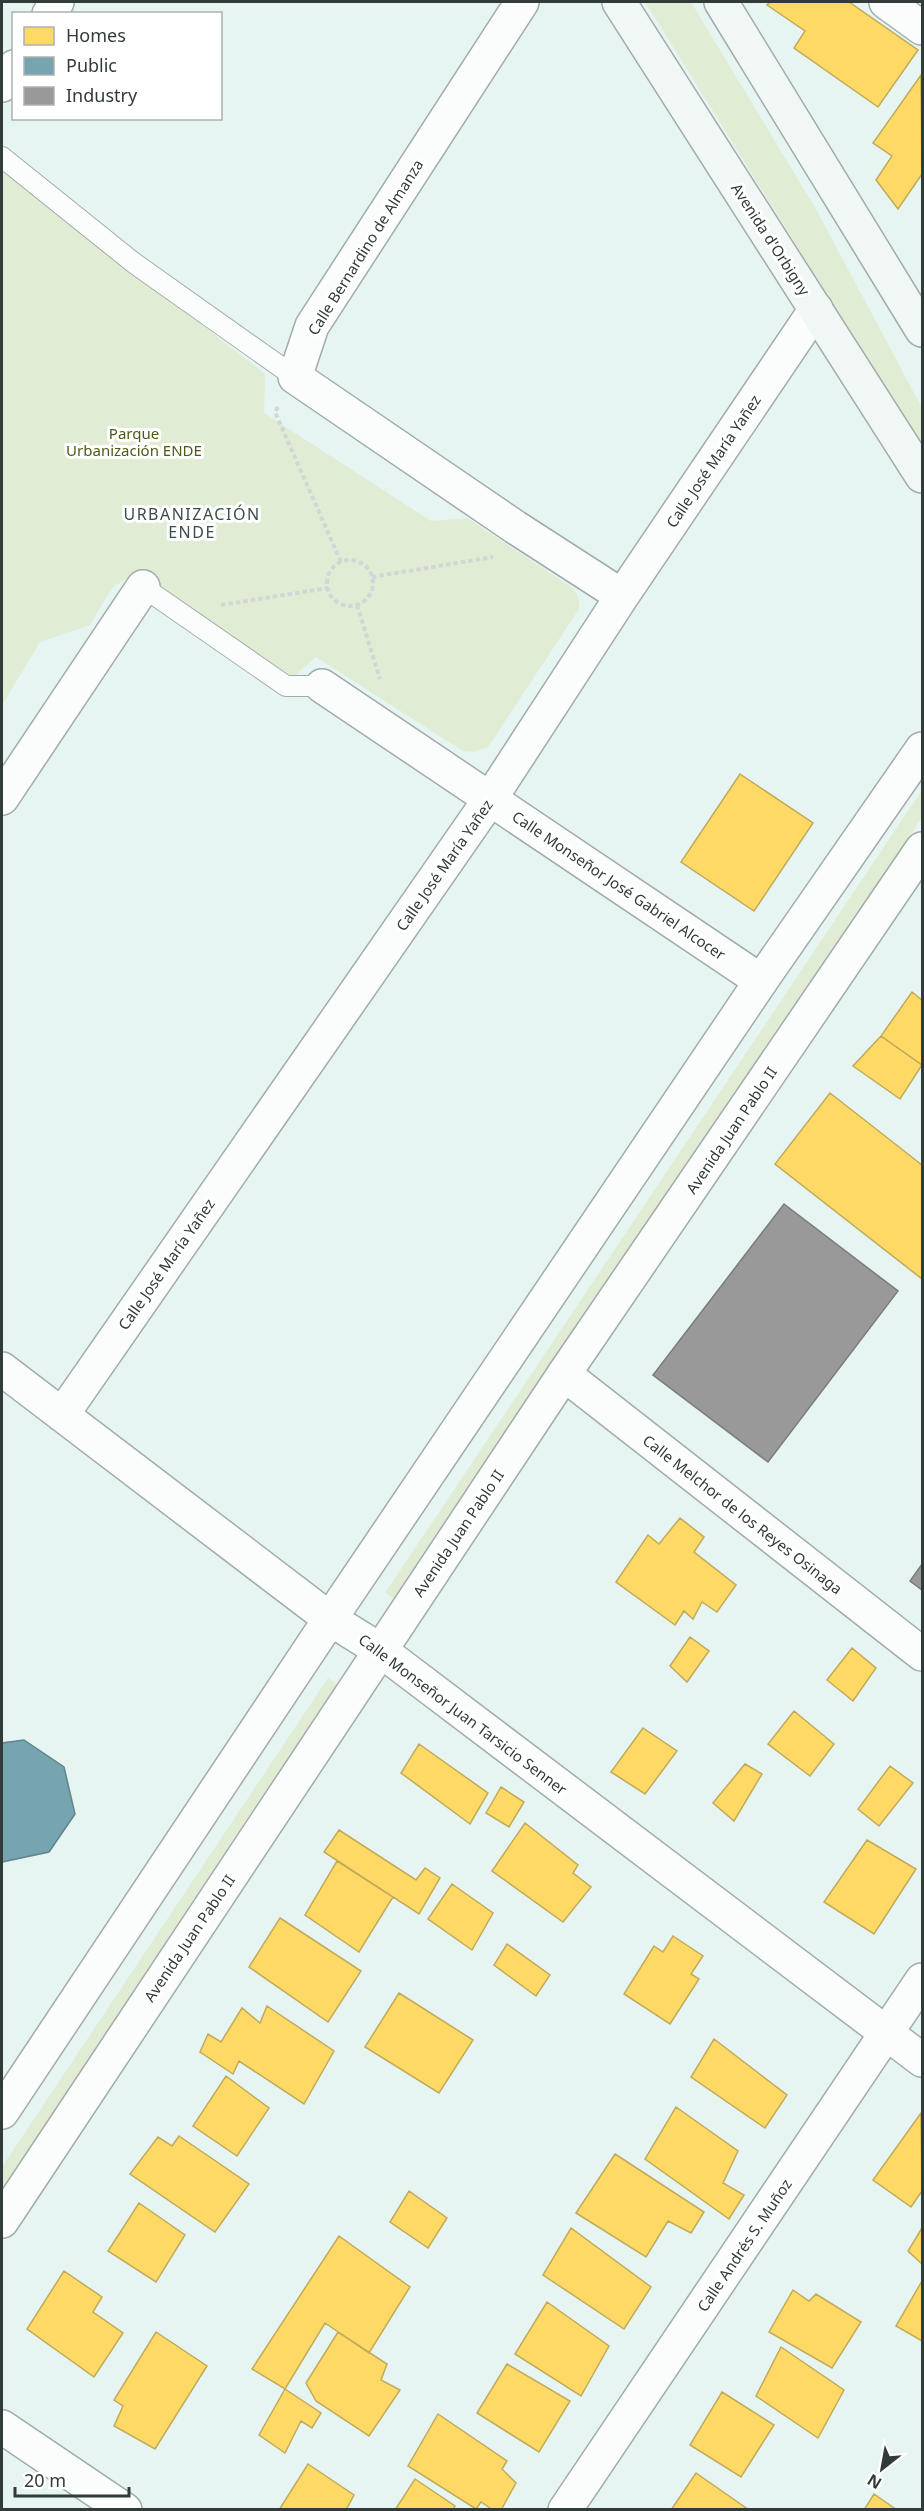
<svg xmlns="http://www.w3.org/2000/svg" width="924" height="2511" viewBox="0 0 924 2511" font-family="'Noto Sans',sans-serif">
  <style>
    .green { fill: #e0ecd4 }
    .homes { fill: #ffd966; stroke: #c1aa59; stroke-width: 1.5 }
    .public { fill: #76a5af; stroke: #61858c; stroke-width: 1.5 }
    .industry { fill: #999; stroke: #7a7d7c; stroke-width: 1.5 }
    .lines { fill: none; stroke-linecap: round; stroke-linejoin: round }
    .service-casing { stroke: #a1acaa; stroke-width: 22 }
    .minor-casing { stroke: #a1acaa; stroke-width: 36 }
    .tertiary-casing { stroke: #a1acaa; stroke-width: 36 }
    .secondary-casing { stroke: #a1acaa; stroke-width: 36 }
    .path { stroke: #d2d6d6; stroke-width: 4; stroke-dasharray: 4.5 3; stroke-linecap: butt }
    .service { stroke: #fbfdfd; stroke-width: 20 }
    .minor { stroke: #fbfdfd; stroke-width: 33 }
    .tertiary { stroke: #fbfdfd; stroke-width: 33 }
    .secondary { stroke: #f0f7f4; stroke-width: 33 }
    .labels { text-anchor: middle; dominant-baseline: central; stroke-width: 6; stroke-linejoin: round; paint-order: stroke }
    .street-label { font-size: 15px; fill: #313b3a; stroke: #fff }
    .park-label { font-size: 15px; fill: #4d5a18; stroke: #fff }
    .neighbourhood-label { font-size: 16px; letter-spacing: 1.5px; fill: #384e4a; stroke: #fff }
  </style>
  <rect width="100%" height="100%" fill="#e6f4f2"/>
  <!-- green -->
  <path class="green" d="M645,2H691L817,211L922,408V447Z
    M2,169L265,374L264,413L431,521L467,518L574,589L579,600V609L488,747L474,752L463,751L316,657L293,677L144,576L133,574L112,588L90,625L40,642L2,705Z
    M922,790V817L403,1604L385,1593Z
    M328,1678L345,1690L2,2205V2167Z"/>
  <!-- homes -->
  <path class="homes" d="M770,2H849L918,50L878,107L794,48L805,31L767,5Z
    M921,75L922,174L898,209L876,180L892,156L873,143Z
    M740,774L813,823L754,911L681,862Z
    M912,992L922,1000V1065L881,1036Z
    M881,1036L922,1065L900,1099L853,1066Z
    M830,1093L922,1165V1279L775,1164Z
    M680,1518L704,1537L694,1552L736,1585L717,1612L702,1602L693,1619L684,1611L675,1625L616,1582L648,1535L659,1544Z
    M690,1637L709,1651L687,1682L670,1666Z
    M852,1648L876,1668L853,1701L827,1680Z
    M794,1711L834,1744L810,1776L768,1744Z
    M643,1728L677,1751L645,1794L611,1772Z
    M419,1744L488,1793L470,1824L401,1773Z
    M745,1764L762,1774L734,1821L713,1803Z
    M890,1766L913,1783L879,1826L858,1809Z
    M501,1787L524,1802L509,1827L486,1813Z
    M525,1823L578,1865L573,1873L591,1887L563,1922L492,1871Z
    M339,1830L416,1880L425,1868L440,1878L419,1914L324,1852Z
    M867,1840L916,1869L874,1934L824,1902Z
    M337,1861L393,1897L359,1952L305,1915Z
    M452,1884L493,1913L472,1950L428,1919Z
    M280,1918L361,1971L328,2022L249,1967Z
    M673,1936L703,1956L691,1974L699,1979L670,2024L624,1994L654,1946L663,1952Z
    M507,1944L550,1975L536,1996L494,1965Z
    M399,1993L473,2040L439,2093L365,2047Z
    M267,2006L334,2051L304,2104L239,2061L233,2074L200,2052L208,2034L221,2042L242,2008L260,2023Z
    M714,2039L787,2095L765,2128L691,2077Z
    M226,2076L269,2108L237,2156L193,2126Z
    M676,2107L738,2151L723,2183L744,2195L729,2219L645,2159Z
    M921,2113L922,2191L911,2207L873,2180Z
    M179,2136L249,2184L215,2232L130,2174L158,2137L172,2146Z
    M615,2154L704,2212L691,2233L668,2221L646,2257L576,2213Z
    M409,2191L447,2218L428,2248L390,2222Z
    M139,2203L185,2235L156,2282L108,2251Z
    M571,2228L651,2287L624,2329L543,2275Z
    M922,2228V2264L908,2251Z
    M339,2236L410,2287L369,2353L325,2323L285,2389L252,2369Z
    M64,2271L102,2297L93,2312L123,2333L94,2377L27,2329Z
    M922,2281V2341L896,2326Z
    M793,2290L809,2301L816,2294L861,2322L832,2368L769,2332Z
    M547,2302L609,2346L581,2396L515,2354Z
    M156,2332L207,2366L155,2449L114,2426L123,2406L114,2400Z
    M338,2332L387,2364L381,2380L400,2390L369,2436L316,2401L306,2383Z
    M781,2347L844,2390L818,2438L756,2396Z
    M507,2364L570,2401L539,2452L477,2413Z
    M285,2389L321,2413L312,2428L301,2421L285,2453L259,2435Z
    M722,2392L774,2425L741,2477L690,2445Z
    M438,2414L507,2461L502,2469L516,2483L501,2510H493L481,2502L476,2509L408,2466Z
    M308,2464L354,2495L346,2510H279Z
    M696,2473L749,2510H671Z
    M415,2479L455,2506L453,2510H395Z
    M874,2494L897,2510H864Z"/>
  <!-- public -->
  <path class="public" d="M24,1740L64,1767L75,1814L49,1852L2,1862V1743Z"/>
  <!-- industry -->
  <path class="industry" d="M784,1204L898,1291L768,1462L653,1375Z
    M922,1564V1590L910,1581Z"/>
  <g class="lines">
    <defs>
      <path id="service" d="M2,157L134,263L295,377
        M143,587L286,686H322"/>
      <path id="minor" d="M522,2L312,326L295,377L515,527L622,596
        M886,2L922,28
        M49,14L57,2
        M2,85L14,67
        M322,686L761,981
        M2,798L143,587
        M2,1369L330,1619L380,1650L922,2060
        M564,1374L922,1654
        M62,1415L490,799L622,596L816,309
        M2,2427L125,2510
        M565,2510L922,1980"/>
      <path id="tertiary" d="M2,2112L330,1619L761,981L922,749
        M2,2221L564,1374L922,849"/>
      <path id="secondary" d="M619,2L922,476
        M721,2L922,330"/>
    </defs>
    <!-- service casing -->
    <use href="#service" class="service-casing"/>
    <!-- minor casing -->
    <use href="#minor" class="minor-casing"/>
    <!-- tertiary casing -->
    <use href="#tertiary" class="tertiary-casing"/>
    <!-- secondary casing -->
    <use href="#secondary" class="secondary-casing"/>
    <!-- path -->
    <path class="path" d="M278,407L275,412L341,562
      M327 583a23 23 0 1 1 46 0a23 23 0 1 1-46 0Z
      M372,577L493,557
      M221,605L328,588
      M357,605L380,679"/>
    <!-- service -->
    <use href="#service" class="service"/>
    <!-- minor -->
    <use href="#minor" class="minor"/>
    <!-- tertiary -->
    <use href="#tertiary" class="tertiary"/>
    <!-- secondary -->
    <use href="#secondary" class="secondary"/>
  </g>
  <g class="labels">
    <!-- street labels -->
    <g class="street-label">
      <text transform="translate(771 239) rotate(57)">Avenida d'Orbigny</text>
      <text transform="translate(365 247) rotate(-58)">Calle Bernardino de Almanza</text>
      <text transform="translate(713 461) rotate(-56)">Calle José María Yañez</text>
      <text transform="translate(444 865) rotate(-55)">Calle José María Yañez</text>
      <text transform="translate(619 885) rotate(34)">Calle Monseñor José Gabriel Alcocer</text>
      <text transform="translate(731 1130) rotate(-56)">Avenida Juan Pablo II</text>
      <text transform="translate(166 1264) rotate(-55)">Calle José María Yañez</text>
      <text transform="translate(743 1514) rotate(38)">Calle Melchor de los Reyes Osinaga</text>
      <text transform="translate(458 1533) rotate(-56)">Avenida Juan Pablo II</text>
      <text transform="translate(463 1714) rotate(37)">Calle Monseñor Juan Tarsicio Senner</text>
      <text transform="translate(189 1938) rotate(-56)">Avenida Juan Pablo II</text>
      <text transform="translate(744 2245) rotate(-56)">Calle Andrés S. Muñoz</text>
    </g>
    <!-- park labels -->
    <g class="park-label">
      <text x="134" y="433">Parque<tspan x="134" dy="17">Urbanización ENDE</tspan></text>
    </g>
    <!-- neighbourhood labels -->
    <g class="neighbourhood-label">
      <text x="192" y="514">URBANIZACIÓN<tspan x="192" dy="18">ENDE</tspan></text>
    </g>
  </g>
  <!-- border -->
  <rect width="924" height="2511" fill="none" stroke="#313b3a" stroke-width="6"/>
  <!-- legend -->
  <rect x="12" y="12" width="210" height="108" fill="#ffffff" stroke="#adb1b0" stroke-width="1.5"/>
  <rect x="24" y="27" width="30" height="18" fill="#ffd966" stroke="#adb1b0" stroke-width="1.5"/>
  <text x="66" y="42" font-size="18" fill="#313b3a">Homes</text>
  <rect x="24" y="57" width="30" height="18" fill="#76a5af" stroke="#adb1b0" stroke-width="1.5"/>
  <text x="66" y="72" font-size="18" fill="#313b3a">Public</text>
  <rect x="24" y="87" width="30" height="18" fill="#999999" stroke="#adb1b0" stroke-width="1.5"/>
  <text x="66" y="102" font-size="18" fill="#313b3a">Industry</text>
  <!-- north arrow -->
  <g transform="translate(882 2469) rotate(211)" stroke="#ffffff" stroke-width="4.5" paint-order="stroke">
  <path d="M0-4.5L10 22L0 15L-10 22Z" fill="#313b3a"/>
  <text y="-9" font-size="16" font-weight="bold" text-anchor="middle" fill="#313b3a">N</text>
  </g>
  <!-- scale -->
  <path d="M15 2487v9h114v-9" fill="none" stroke="#313b3a" stroke-width="3"/>
  <text x="24" y="2487" font-size="18" fill="#313b3a" stroke="#ffffff" stroke-width="4.5" paint-order="stroke">20 m</text>
</svg>
